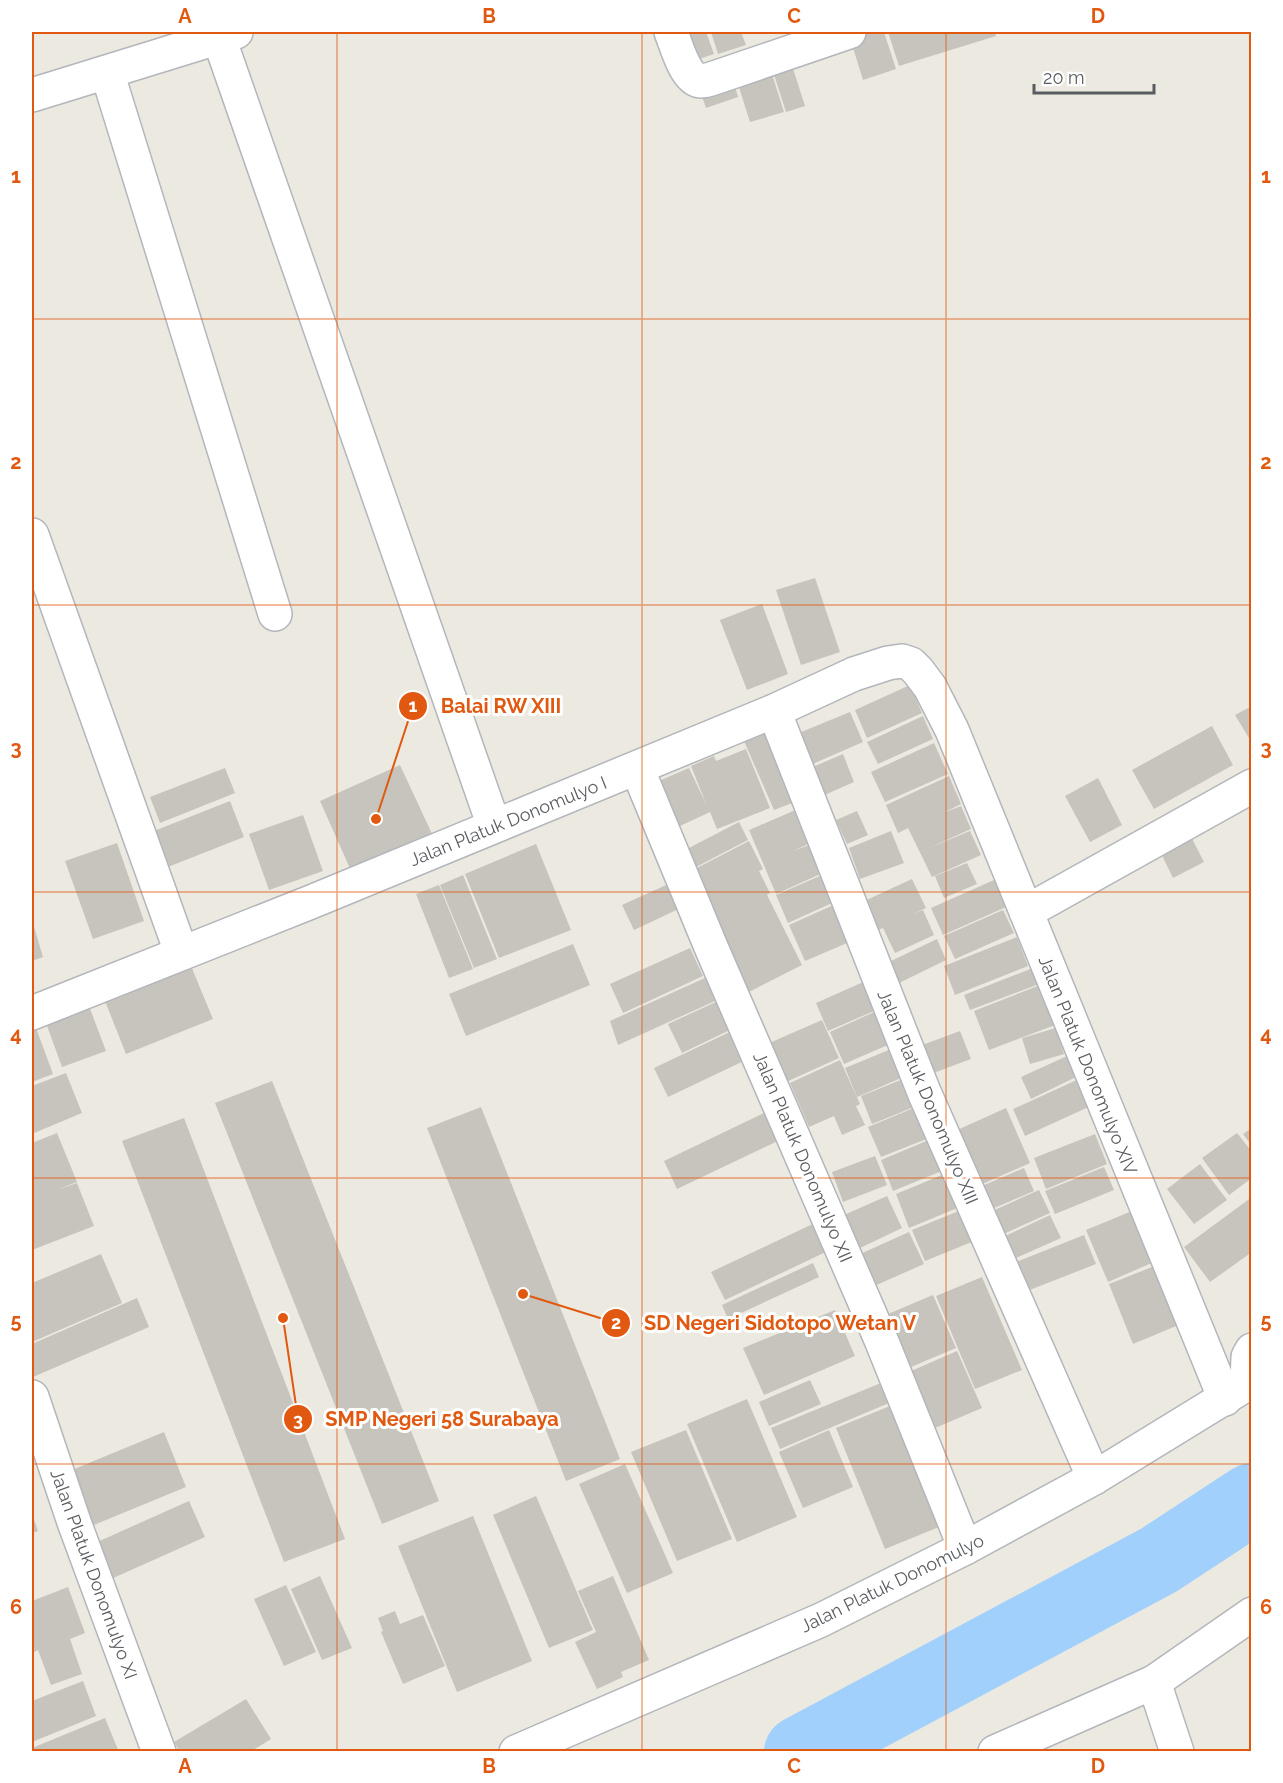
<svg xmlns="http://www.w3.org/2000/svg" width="1283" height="1783" viewBox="0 0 1283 1783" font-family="Raleway,sans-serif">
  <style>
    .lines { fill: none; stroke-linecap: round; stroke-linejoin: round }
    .river { stroke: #a0d0fb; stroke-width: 72 }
    .building { fill: #c6c4bd }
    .minor-casing { stroke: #b3b6bb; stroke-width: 36 }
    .tertiary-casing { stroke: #b3b6bb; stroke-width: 36 }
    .minor { stroke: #fff; stroke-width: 33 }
    .tertiary { stroke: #fff; stroke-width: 33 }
    .grid { fill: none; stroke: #e15910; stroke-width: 1.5; stroke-opacity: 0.55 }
    .labels { text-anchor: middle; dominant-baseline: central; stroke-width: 6; stroke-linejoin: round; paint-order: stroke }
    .street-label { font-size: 18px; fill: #595c61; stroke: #fff }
    .leader { fill: none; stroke: #e15910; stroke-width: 2 }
    .callout-dot { fill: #e15910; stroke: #fff; stroke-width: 2 }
    .mark-label { font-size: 18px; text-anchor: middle; font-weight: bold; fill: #fff }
    .callout-label { font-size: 20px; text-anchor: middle; font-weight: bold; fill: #e15910; stroke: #fff; stroke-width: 6; stroke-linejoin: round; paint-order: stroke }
    .neatline { fill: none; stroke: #e15910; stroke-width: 2 }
    .grid-label { font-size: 20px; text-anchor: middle; font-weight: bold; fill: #e15910 }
  </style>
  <rect width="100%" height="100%" fill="#ebe9e0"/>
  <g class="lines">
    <!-- river -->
    <path class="river" d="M800,1752L1159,1560L1252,1499"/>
  </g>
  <!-- building -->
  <path class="building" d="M681,32H706L714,54L690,62Z
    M711,32H741L746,45L718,54Z
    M861,32H884L896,69L863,80L849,35Z
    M888,32H995L996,36L899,66Z
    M789,56L805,106L786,112L770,62Z
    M771,71L784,112L750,122L737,81Z
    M732,77L738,97L706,108L699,88Z
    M815,578L840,652L801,665L776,590Z
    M762,604L788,674L747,690L720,620Z
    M910,685L922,713L867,738L855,710Z
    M1252,706V743L1235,715Z
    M850,712L863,742L808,766L794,735Z
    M923,716L933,739L878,764L867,742Z
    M1212,726L1233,765L1154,809L1132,770Z
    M775,728L805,798L774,810L744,741Z
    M934,743L948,774L885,802L871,772Z
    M746,749L770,808L717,829L710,812L680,826L659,781L689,768L707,806L691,766L714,756L716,761Z
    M843,754L854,782L820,797L808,769Z
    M400,765L433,836L352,873L320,801Z
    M225,768L235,793L160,823L150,797Z
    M949,776L961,804L943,813L961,806L971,829L929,848L970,831L981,855L932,877L908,828L898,833L886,805Z
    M1098,778L1122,825L1090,842L1065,796Z
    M230,801L244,837L168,867L154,831Z
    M800,808L815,841L793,851L812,844L825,872L776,894L749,830Z
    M857,811L868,835L847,844L836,820Z
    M303,815L323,871L269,890L249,834Z
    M739,822L748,840L696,867L687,849Z
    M1186,827L1204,862L1173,878L1156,843Z
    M891,831L904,863L860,879L849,848Z
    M749,841L763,869L759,871L770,893L767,895L802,965L747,993L693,870Z
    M117,843L144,921L93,939L65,861Z
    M536,844L571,930L499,958L465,874Z
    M967,863L977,884L944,898L935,876Z
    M829,872L841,899L788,923L776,895Z
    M463,875L497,959L474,968L440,885Z
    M912,879L926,908L912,914L923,910L934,935L895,953L883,928L873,932L860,903Z
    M994,880L1006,907L943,935L931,908Z
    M675,881L687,905L634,930L622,905Z
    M439,885L473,969L449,978L416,894Z
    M838,903L854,940L805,961L789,925Z
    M1003,910L1014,933L955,959L944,936Z
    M32,920L43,957L32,961Z
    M1017,937L1028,966L955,995L944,966Z
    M937,939L946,960L899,983L889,962Z
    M573,944L590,985L466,1036L449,994Z
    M690,948L703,976L623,1013L610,984Z
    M191,966L213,1019L126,1054L105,1001Z
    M1033,968L1039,984L970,1010L964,995Z
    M718,972L726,996L618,1045L610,1021Z
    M870,979L883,1007L828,1031L816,1003Z
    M1040,985L1055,1025L989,1050L974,1011Z
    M718,1001L732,1029L682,1053L668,1024Z
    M89,1006L106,1051L62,1067L46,1023Z
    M883,1008L897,1041L844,1064L830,1032Z
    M822,1020L839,1058L784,1083L767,1044Z
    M36,1028L53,1074L32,1082V1029Z
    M1056,1028L1064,1054L1030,1064L1022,1038Z
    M736,1029L750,1058L668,1097L654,1068Z
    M960,1031L971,1059L928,1075L917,1047Z
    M896,1047L908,1075L857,1097L845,1068Z
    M1067,1056L1076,1077L1031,1099L1021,1077Z
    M840,1060L860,1104L856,1106L865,1125L842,1135L834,1116L809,1127L790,1083Z
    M66,1073L82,1113L34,1133L32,1127V1086Z
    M908,1077L919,1105L872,1124L861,1096Z
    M1081,1078L1093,1105L1025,1136L1013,1109Z
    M272,1081L439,1501L382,1524L215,1103Z
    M921,1105L934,1136L881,1157L868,1127Z
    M481,1107L620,1459L566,1481L427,1128Z
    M1006,1108L1030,1163L980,1185L955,1131Z
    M766,1112L780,1140L677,1189L664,1161Z
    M184,1118L345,1539L284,1562L122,1141Z
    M1252,1128V1146L1243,1134Z
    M57,1133L77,1182L56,1190L77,1183L94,1226L32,1250V1143Z
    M1237,1133L1252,1152V1178L1229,1195L1202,1158Z
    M1095,1134L1107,1164L1046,1189L1034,1158Z
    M936,1137L949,1168L893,1191L881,1160Z
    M875,1156L887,1185L843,1202L832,1172Z
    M1200,1164L1227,1200L1194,1224L1167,1189Z
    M1104,1167L1114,1190L1055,1214L1045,1191Z
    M1024,1168L1034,1191L985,1212L975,1189Z
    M954,1170L967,1204L909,1228L896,1194Z
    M1039,1190L1050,1213L999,1236L988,1213Z
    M887,1196L902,1228L860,1248L844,1215Z
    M1252,1197V1252L1210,1282L1184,1247Z
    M966,1208L979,1239L925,1261L912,1230Z
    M1132,1211L1154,1262L1108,1282L1086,1230Z
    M1050,1215L1061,1238L1009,1261L999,1239Z
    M819,1221L832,1249L725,1300L711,1272Z
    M909,1232L924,1264L872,1287L858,1255Z
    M1084,1235L1096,1264L1022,1293L1011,1264Z
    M101,1254L122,1303L32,1342V1283Z
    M813,1263L819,1277L728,1319L722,1305Z
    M1157,1265L1181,1324L1133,1344L1109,1284Z
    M982,1277L1022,1370L975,1389L936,1296Z
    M933,1295L956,1348L911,1367L888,1314Z
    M137,1298L149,1327L33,1377L32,1344Z
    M835,1310L855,1356L764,1395L743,1348Z
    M957,1351L982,1408L928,1431L902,1375Z
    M810,1380L821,1404L769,1426L759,1402Z
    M881,1383L889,1403L780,1449L771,1428Z
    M747,1399L797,1517L737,1542L687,1424Z
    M890,1406L939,1527L885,1549L836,1428Z
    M686,1430L732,1539L677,1561L631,1452Z
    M829,1430L853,1487L803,1508L779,1452Z
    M164,1432L186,1487L89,1527L67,1472Z
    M625,1464L673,1573L627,1593L579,1484Z
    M536,1496L593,1630L549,1648L493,1515Z
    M189,1501L205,1537L111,1579L95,1543Z
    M32,1514L38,1531L32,1533Z
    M473,1516L532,1661L457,1692L398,1546Z
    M320,1576L352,1648L322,1660L291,1589Z
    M613,1576L649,1660L621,1672L623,1677L597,1689L575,1642L596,1632L578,1591Z
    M286,1585L316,1652L284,1666L254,1599Z
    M68,1587L85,1633L70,1639L82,1674L51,1685L38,1650L32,1653V1601Z
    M395,1611L400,1624L423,1615L445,1666L403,1684L381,1632L383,1631L378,1618Z
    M83,1681L96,1716L32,1742V1701Z
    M246,1699L271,1739L250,1752H180L174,1742Z
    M105,1718L119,1752H32V1748Z"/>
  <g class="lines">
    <defs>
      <path id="minor" d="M671,32C676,44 685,79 700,81C704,81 711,79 714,78L849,32
        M219,38L494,826
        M107,72L275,614
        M32,95L236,32
        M32,535L181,952
        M774,711L924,1092L1094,1478
        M637,768L711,947L882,1342L965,1548
        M1026,912L1252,786
        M32,1013L311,902L774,711L854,674L888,663L902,661L911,664L918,671L930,687L952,730L1225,1399
        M1247,1385L1248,1357L1252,1350
        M32,1397L74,1522L159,1752
        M1154,1682L1177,1752"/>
      <path id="tertiary" d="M516,1752L821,1620L965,1548L1094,1478L1252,1381
        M995,1752L1154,1682L1252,1614"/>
    </defs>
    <!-- minor casing -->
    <use href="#minor" class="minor-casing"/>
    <!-- tertiary casing -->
    <use href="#tertiary" class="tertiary-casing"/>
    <!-- minor -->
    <use href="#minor" class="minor"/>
    <!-- tertiary -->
    <use href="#tertiary" class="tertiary"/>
  </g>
  <!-- grid -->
  <path class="grid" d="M337,32V1752M642,32V1752M946,32V1752M32,319H1252M32,605H1252M32,892H1252M32,1178H1252M32,1464H1252"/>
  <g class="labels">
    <!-- street labels -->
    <g class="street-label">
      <text transform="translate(508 821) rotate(-22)">Jalan Platuk Donomulyo I</text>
      <text transform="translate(1088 1065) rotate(68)">Jalan Platuk Donomulyo XIV</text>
      <text transform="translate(928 1097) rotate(67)">Jalan Platuk Donomulyo XIII</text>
      <text transform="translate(803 1157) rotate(67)">Jalan Platuk Donomulyo XII</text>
      <text transform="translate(94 1574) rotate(70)">Jalan Platuk Donomulyo XI</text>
      <text transform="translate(892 1583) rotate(-26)">Jalan Platuk Donomulyo</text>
    </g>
  </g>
  <!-- callouts -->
  <path class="leader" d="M376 819L413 706M523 1294L616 1323M283 1318L298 1419"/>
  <g class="callout-dot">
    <circle cx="376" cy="819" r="6"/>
    <circle cx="523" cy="1294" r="6"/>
    <circle cx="283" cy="1318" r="6"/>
    <circle cx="413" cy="706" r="15"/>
    <circle cx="616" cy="1323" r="15"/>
    <circle cx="298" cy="1419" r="15"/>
  </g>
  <g class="mark-label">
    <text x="413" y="712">1</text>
    <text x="616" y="1329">2</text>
    <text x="298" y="1426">3</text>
  </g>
  <g class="callout-label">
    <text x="501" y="713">Balai RW XIII</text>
    <text x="780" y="1330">SD Negeri Sidotopo Wetan V</text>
    <text x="442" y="1426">SMP Negeri 58 Surabaya</text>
  </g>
  <!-- border -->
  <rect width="1283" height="1783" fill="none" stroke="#ffffff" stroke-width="66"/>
  <!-- scale -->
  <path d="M1034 84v9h120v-9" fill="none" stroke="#595c61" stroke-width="3"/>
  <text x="1043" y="84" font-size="18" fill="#595c61" stroke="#ffffff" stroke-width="4.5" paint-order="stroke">20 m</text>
  <rect x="33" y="33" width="1217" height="1717" class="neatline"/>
  <g class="grid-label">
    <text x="185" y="23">A</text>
    <text x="489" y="23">B</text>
    <text x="794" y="23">C</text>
    <text x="1098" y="23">D</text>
    <text x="16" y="183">1</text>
    <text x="1266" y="183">1</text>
    <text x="16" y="469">2</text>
    <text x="1266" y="469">2</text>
    <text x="16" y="755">3</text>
    <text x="1266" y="755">3</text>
    <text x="16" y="1041">4</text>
    <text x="1266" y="1041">4</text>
    <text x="16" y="1328">5</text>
    <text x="1266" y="1328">5</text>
    <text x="16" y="1614">6</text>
    <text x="1266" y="1614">6</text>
    <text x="185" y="1773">A</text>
    <text x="489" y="1773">B</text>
    <text x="794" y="1773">C</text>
    <text x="1098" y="1773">D</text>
  </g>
</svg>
